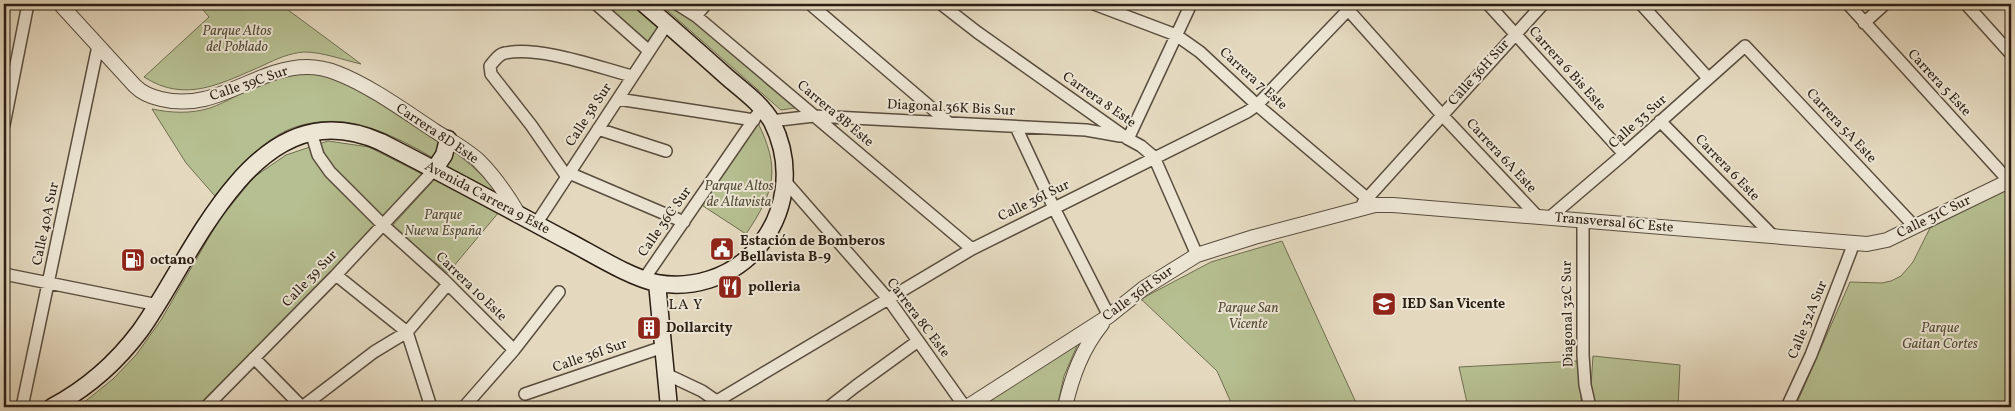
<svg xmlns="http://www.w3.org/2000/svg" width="2015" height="411" viewBox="0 0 2015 411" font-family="Vollkorn,serif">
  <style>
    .green { fill: #b6bf91; stroke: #706e52 }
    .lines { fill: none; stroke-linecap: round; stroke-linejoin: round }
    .minor-casing { stroke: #594d3e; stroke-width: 14 }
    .tertiary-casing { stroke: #594d3e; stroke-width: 16 }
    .secondary-casing { stroke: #2b1e13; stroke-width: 19 }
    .minor { stroke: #ede6d5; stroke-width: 11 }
    .tertiary { stroke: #ede6d5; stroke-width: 14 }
    .secondary { stroke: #ede6d5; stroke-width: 16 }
    .labels { text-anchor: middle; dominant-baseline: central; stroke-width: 4; stroke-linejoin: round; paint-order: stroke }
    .park-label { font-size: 14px; font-style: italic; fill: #554e39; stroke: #ede6d5 }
    .street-label { font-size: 14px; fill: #2b1e13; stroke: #ede6d5 }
    .poi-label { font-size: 14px; font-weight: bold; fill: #2b1e13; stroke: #ede6d5; text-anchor: start }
    .neighbourhood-label { font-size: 15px; letter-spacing: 1px; fill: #2b1e13; stroke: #ede6d5 }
  </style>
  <rect width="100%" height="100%" fill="#e4d9bf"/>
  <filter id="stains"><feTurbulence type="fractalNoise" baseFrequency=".004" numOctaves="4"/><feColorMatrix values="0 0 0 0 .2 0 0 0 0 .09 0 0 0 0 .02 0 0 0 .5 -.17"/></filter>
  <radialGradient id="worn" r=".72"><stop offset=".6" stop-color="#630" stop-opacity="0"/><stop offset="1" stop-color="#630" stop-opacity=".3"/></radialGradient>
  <!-- green -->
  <path class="green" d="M198,4H280L361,64C343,60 323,52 304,52C290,53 276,59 264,65C222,83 186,104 144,77L209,17Z
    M596,4H637L660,24L644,46Z
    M660,4H687L808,106L781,110Z
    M304,73C312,73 320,73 327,75C347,79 368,95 385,106C426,133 473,158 502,199C461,176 405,136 360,125C334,118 301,121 278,135C253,150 233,174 215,196L186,163L152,109C171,113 191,114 210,108C227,102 242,92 259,84C273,77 289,75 304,73Z
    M757,121C781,169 775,191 746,234L700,204Z
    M328,141L369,147L424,175L202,407H78L113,379L136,355L161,320L219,220L254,177L286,155Z
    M435,179L499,212L448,273L391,227Z
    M2011,187V407H1795L1850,282L1882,283L1891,281L1901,276L1913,262L1930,228Z
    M1282,241L1358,407H1233L1217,371L1141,299L1211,262Z
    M1080,339L1064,376L1057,407H994L988,399Z
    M1593,356L1680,365L1678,407H1596L1591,386Z
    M1577,361L1582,407H1468L1459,367Z"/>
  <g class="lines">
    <defs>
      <path id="minor" d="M596,4L649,51
        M677,4L696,16L972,249
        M810,4L949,123
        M941,4L977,32L1128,139L1141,146L1154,157L1197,255
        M1094,4L1176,35L1200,52L1257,105L1375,205
        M1343,4L1442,115L1538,217
        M1488,4L1624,154
        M1641,4L1708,78
        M1848,4L2009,181
        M1966,4L2011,54
        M696,16L706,4
        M1864,23L1885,4
        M618,99L754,120
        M771,121L814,116L1086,130L1120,136
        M1660,121L1773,236
        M4,125L28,4
        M1016,127L1054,208L1109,316
        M598,129L666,151
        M311,132L318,155L330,172L383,225L443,279L514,350
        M1128,139L1191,4
        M569,173L684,222
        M567,177L531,125L491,74L490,66C494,61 499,54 505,53C541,46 597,67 632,76
        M785,181L889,300L965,407
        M1363,203L1543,4
        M1549,218L1624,154L1745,46L1915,227
        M1583,221V355L1585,385L1590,407
        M536,224L667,24
        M4,274L158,305
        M336,275L407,332L431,407
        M644,279L761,109
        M254,358L302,407
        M666,374L702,391L725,407
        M525,394L663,347
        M717,401L972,249L1247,112L1257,105L1348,10
        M22,407L98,46
        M206,407L336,275L434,170
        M302,407L374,352L407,332L448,284
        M464,407L514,350L559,292
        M829,407L856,386L918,341
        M1787,407L1811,355L1854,243"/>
      <path id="tertiary" d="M60,4L135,86C142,93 152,97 161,99C216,113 256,67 307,67C318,67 327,69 337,73C369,85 406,112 435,131C449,140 466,149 479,161C495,177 508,196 519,215
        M967,407L1109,316L1144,288L1197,255L1254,237L1375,205H1393L1867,244L1887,240L2011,180
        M1065,407C1072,376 1082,349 1102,324"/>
      <path id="secondary" d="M434,170L444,155L448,139
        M657,283L669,407
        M52,407C86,389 116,363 140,331C185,269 235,139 322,131C343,129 363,134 381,142C444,174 506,208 568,241C593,254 631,278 657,283C692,289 729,278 754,252C787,216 794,166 772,122C762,104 742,90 727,77C699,52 672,28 644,4"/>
    </defs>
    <!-- minor casing -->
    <use href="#minor" class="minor-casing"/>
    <!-- tertiary casing -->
    <use href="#tertiary" class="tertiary-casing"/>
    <!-- secondary casing -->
    <use href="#secondary" class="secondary-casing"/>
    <!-- minor -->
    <use href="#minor" class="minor"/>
    <!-- tertiary -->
    <use href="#tertiary" class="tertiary"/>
    <!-- secondary -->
    <use href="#secondary" class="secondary"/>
  </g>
  <!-- icons -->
  <defs>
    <symbol id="civic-square" viewBox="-11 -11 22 22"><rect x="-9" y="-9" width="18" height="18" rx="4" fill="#8f2418" stroke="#ede6d5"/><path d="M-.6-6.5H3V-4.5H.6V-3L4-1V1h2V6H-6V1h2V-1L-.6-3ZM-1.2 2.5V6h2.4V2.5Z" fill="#fff"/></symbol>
    <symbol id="fuel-square" viewBox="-11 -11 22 22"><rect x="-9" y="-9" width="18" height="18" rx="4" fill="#8f2418" stroke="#ede6d5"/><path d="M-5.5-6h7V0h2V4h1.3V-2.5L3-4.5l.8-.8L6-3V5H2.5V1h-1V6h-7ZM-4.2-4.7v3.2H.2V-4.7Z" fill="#fff"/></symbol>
    <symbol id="restaurant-square" viewBox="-11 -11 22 22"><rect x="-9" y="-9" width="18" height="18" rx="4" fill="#8f2418" stroke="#ede6d5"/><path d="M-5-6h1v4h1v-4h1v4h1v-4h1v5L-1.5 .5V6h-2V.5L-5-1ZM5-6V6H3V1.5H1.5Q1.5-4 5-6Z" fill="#fff"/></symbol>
    <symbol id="school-square" viewBox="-11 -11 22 22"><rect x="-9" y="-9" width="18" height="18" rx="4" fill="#8f2418" stroke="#ede6d5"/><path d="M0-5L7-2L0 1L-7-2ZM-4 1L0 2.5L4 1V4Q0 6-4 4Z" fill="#fff"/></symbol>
    <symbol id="building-square" viewBox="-11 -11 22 22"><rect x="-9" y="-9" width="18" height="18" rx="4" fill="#8f2418" stroke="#ede6d5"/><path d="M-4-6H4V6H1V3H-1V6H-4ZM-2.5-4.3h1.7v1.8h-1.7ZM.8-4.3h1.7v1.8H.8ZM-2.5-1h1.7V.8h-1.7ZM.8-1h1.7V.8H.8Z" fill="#fff"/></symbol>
  </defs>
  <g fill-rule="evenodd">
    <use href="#civic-square" x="708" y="235" width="28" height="28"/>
    <use href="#fuel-square" x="119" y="246" width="28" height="28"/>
    <use href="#restaurant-square" x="716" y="273" width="28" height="28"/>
    <use href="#school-square" x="1370" y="290" width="28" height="28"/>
    <use href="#building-square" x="635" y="314" width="28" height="28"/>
  </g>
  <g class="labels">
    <!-- park labels -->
    <g class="park-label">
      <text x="237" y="31">Parque Altos<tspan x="237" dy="16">del Poblado</tspan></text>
      <text x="739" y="186">Parque Altos<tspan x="739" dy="16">de Altavista</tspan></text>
      <text x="443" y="215">Parque<tspan x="443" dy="16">Nueva España</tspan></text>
      <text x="1248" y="308">Parque San<tspan x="1248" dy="16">Vicente</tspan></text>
      <text x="1940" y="328">Parque<tspan x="1940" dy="16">Gaitan Cortes</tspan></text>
    </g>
    <!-- street labels -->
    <g class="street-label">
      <text transform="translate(1567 69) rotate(48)">Carrera 6 Bis Este</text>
      <text transform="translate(1479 73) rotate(-48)">Calle 36H Sur</text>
      <text transform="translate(1253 79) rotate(42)">Carrera 7 Este</text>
      <text transform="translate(1939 83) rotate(47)">Carrera 5 Este</text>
      <text transform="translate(249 84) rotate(-19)">Calle 39C Sur</text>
      <text transform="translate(1099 100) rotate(35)">Carrera 8 Este</text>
      <text transform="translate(951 108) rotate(3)">Diagonal 36K Bis Sur</text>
      <text transform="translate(835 114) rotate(40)">Carrera 8B Este</text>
      <text transform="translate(589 115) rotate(-57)">Calle 38 Sur</text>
      <text transform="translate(1638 122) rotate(-42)">Calle 33 Sur</text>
      <text transform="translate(1841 126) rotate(47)">Carrera 5A Este</text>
      <text transform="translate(437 134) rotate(34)">Carrera 8D Este</text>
      <text transform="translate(1501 156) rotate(47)">Carrera 6A Este</text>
      <text transform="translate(1727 168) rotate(46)">Carrera 6 Este</text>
      <text transform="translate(487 198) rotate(28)">Avenida Carrera 9 Este</text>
      <text transform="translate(1034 201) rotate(-26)">Calle 36I Sur</text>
      <text transform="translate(1934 217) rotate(-26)">Calle 31C Sur</text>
      <text transform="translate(665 222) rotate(-55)">Calle 36C Sur</text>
      <text transform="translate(1614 223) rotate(5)">Transversal 6C Este</text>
      <text transform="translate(46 224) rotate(-78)">Calle 40A Sur</text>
      <text transform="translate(310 279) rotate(-46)">Calle 39 Sur</text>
      <text transform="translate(471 287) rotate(44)">Carrera 10 Este</text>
      <text transform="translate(1138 294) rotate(-36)">Calle 36H Sur</text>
      <text transform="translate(1568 314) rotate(-91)">Diagonal 32C Sur</text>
      <text transform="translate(918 318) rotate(53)">Carrera 8C Este</text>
      <text transform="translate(1808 320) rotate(-68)">Calle 32A Sur</text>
      <text transform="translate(590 356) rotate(-19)">Calle 36I Sur</text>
    </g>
    <!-- poi labels -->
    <g class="poi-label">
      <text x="740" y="241">Estación de Bomberos<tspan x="740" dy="16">Bellavista B-9</tspan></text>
      <text x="150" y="260">octano</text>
      <text x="748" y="287">polleria</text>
      <text x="1402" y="304">IED San Vicente</text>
      <text x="666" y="328">Dollarcity</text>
    </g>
    <!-- neighbourhood labels -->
    <g class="neighbourhood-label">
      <text x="686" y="305">LA Y</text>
    </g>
  </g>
  <!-- margin -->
  <rect width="2015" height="411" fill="none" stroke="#e4d9bf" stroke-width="20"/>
  <rect x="5" y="5" width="2005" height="401" fill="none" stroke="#2b1e13" stroke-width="2.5"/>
  <rect x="10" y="10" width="1995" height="391" fill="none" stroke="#2b1e13"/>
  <rect width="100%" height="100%" filter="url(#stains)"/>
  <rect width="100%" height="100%" fill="url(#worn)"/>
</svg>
